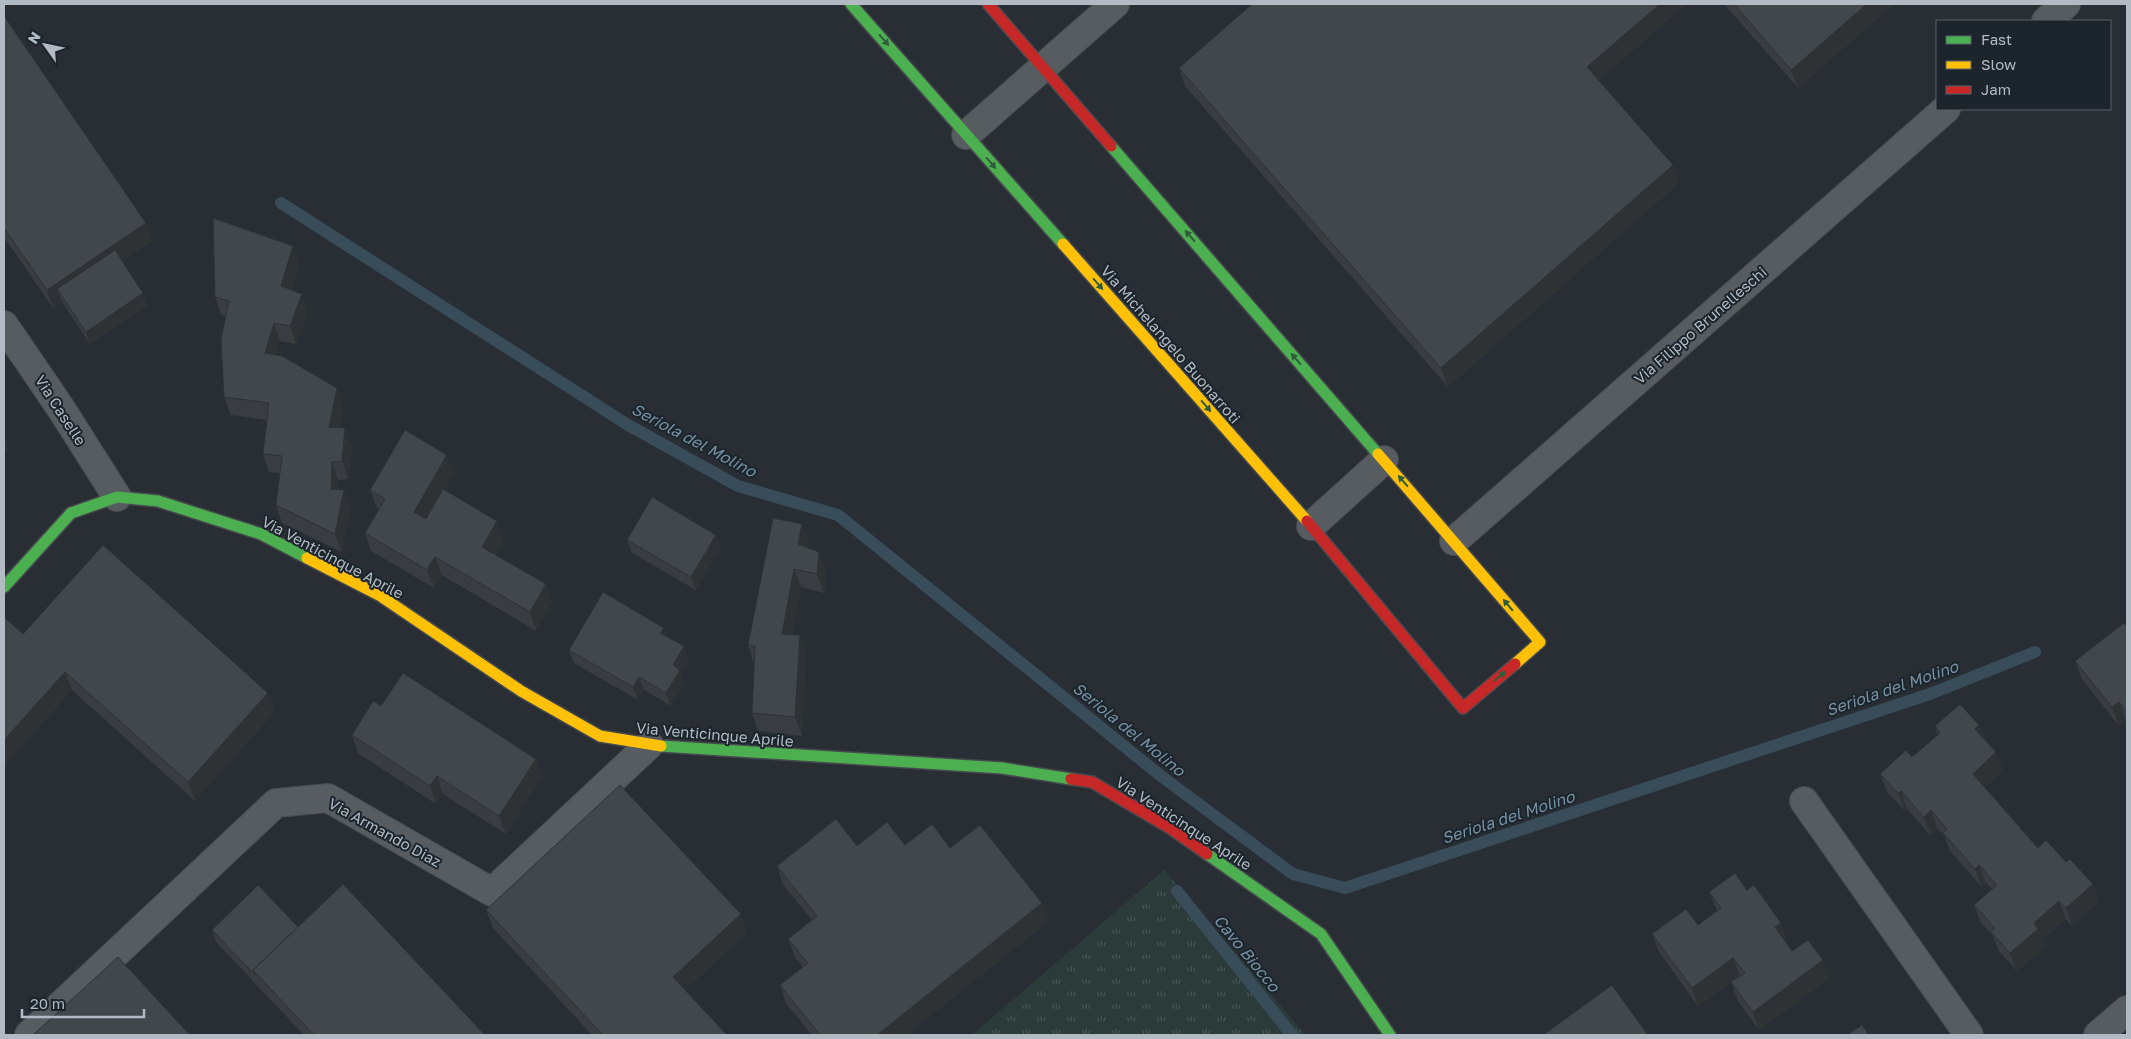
<svg xmlns="http://www.w3.org/2000/svg" width="2131" height="1039" viewBox="0 0 2131 1039" font-family="'Golos Text',sans-serif">
  <style>
    .grass { fill: url(#grass-tufts) }
    .lines { fill: none; stroke-linecap: round; stroke-linejoin: round }
    .stream { stroke: #394c5a; stroke-width: 12 }
    .street-casing { stroke: #464a4e; stroke-width: 30 }
    .fast-casing { stroke: #464a4e; stroke-width: 14 }
    .slow-casing { stroke: #464a4e; stroke-width: 14 }
    .jam-casing { stroke: #464a4e; stroke-width: 14 }
    .street { stroke: #575c61; stroke-width: 28 }
    .fast { stroke: #4caf50; stroke-width: 11 }
    .slow { stroke: #ffc107; stroke-width: 11 }
    .jam { stroke: #c62828; stroke-width: 11 }
    .wall { fill: #393d41 }
    .shaded-wall { fill: #2e3235 }
    .building { fill: #42474c; stroke: #2e3235 }
    .oneway { fill: #2f5c3a }
    .labels { text-anchor: middle; dominant-baseline: central; stroke-width: 4; stroke-linejoin: round; paint-order: stroke }
    .street-label { font-size: 15px; fill: #b2bbc3; stroke: #1c252c }
    .water-label { font-size: 16px; font-style: italic; fill: #7691a4; stroke: #1c252c }
  </style>
  <defs>
    <pattern id="grass-tufts" width="24" height="20" patternUnits="userSpaceOnUse" patternTransform="scale(1.25)"><rect width="24" height="20" fill="#2a3b39"/><path d="M3 7l-1-3M5 7V3M7 7l1-3M15 17l-1-3M17 17v-4M19 17l1-3" fill="none" stroke="#465554"/></pattern>
  </defs>
  <rect width="100%" height="100%" fill="#282e33"/>
  <!-- grass -->
  <path class="grass" d="M1164,870L1306,1035H972L1157,876Z"/>
  <g class="lines">
    <!-- stream -->
    <path class="stream" d="M281,203L628,425L738,486L838,515L1161,776L1293,874L1345,888L1930,694L2035,652
      M1177,891L1292,1035"/>
    <defs>
      <path id="street" d="M2046,21L2066,4
        M966,135L1115,4
        M4,325L62,410L117,497
        M1311,526L1384,460
        M1454,541L1946,109
        M1804,801L1969,1035
        M29,1035L276,803L328,798L492,892L649,745
        M2098,1035L2127,1010"/>
      <path id="fast" d="M851,4L1063,244
        M1111,146L1378,454
        M4,587L71,513L117,497L158,501L261,534L307,558
        M661,746L1002,768L1071,779
        M1207,854L1321,934L1390,1035"/>
      <path id="slow" d="M1063,244L1307,521
        M1378,454L1540,642L1515,664
        M307,558L379,595L521,691L600,736L661,746"/>
      <path id="jam" d="M988,4L1111,146
        M1307,521L1463,708L1515,664
        M1071,779L1092,782L1170,828L1207,854"/>
    </defs>
    <!-- street casing -->
    <use href="#street" class="street-casing"/>
    <!-- fast casing -->
    <use href="#fast" class="fast-casing"/>
    <!-- slow casing -->
    <use href="#slow" class="slow-casing"/>
    <!-- jam casing -->
    <use href="#jam" class="jam-casing"/>
    <!-- street -->
    <use href="#street" class="street"/>
    <!-- fast -->
    <use href="#fast" class="fast"/>
    <!-- slow -->
    <use href="#slow" class="slow"/>
    <!-- jam -->
    <use href="#jam" class="jam"/>
  </g>
  <!-- wall -->
  <path class="wall" d="M1724,4H1894L1798,88Z
    M4,16L146,223L152,241L122,261L148,305L90,344L62,302L53,308L4,237Z
    M1179,68L1599,80L1673,165L1679,183L1448,387L1185,86Z
    M300,264L292,290L308,312L296,344L280,341L276,355L337,388L343,407L339,428L352,446L348,479L338,480V490H344L351,509L342,552L282,523L276,505L280,473L269,472L263,454L267,420L231,415L224,397L226,316L221,315L215,297Z
    M454,473L444,490L504,539L495,555L546,584L552,602L536,631L442,575L434,588L371,551L365,533L379,509L377,508L370,490Z
    M802,524L809,542L808,548L819,552L826,571L824,593L801,587L792,635H800L806,653L802,736L758,731L752,713L754,664L748,645Z
    M627,540L721,547L696,590L632,553Z
    M4,617L23,634L268,693L275,711L195,801L72,690L4,766Z
    M2127,627V721L2126,720L2119,726L2082,679L2075,661Z
    M664,628L667,637L684,646L688,659L681,672L684,682L671,706L644,690L638,700L574,663L569,650Z
    M381,706L542,777L506,834L443,794L436,804L358,753L352,735Z
    M1979,725L1985,739L1996,752L2003,771L1985,787L2038,848L2066,862L2093,884L2099,902L2072,926L2066,919L2042,940L2045,947L2017,971L1998,950L1993,936L1981,923L1974,905L1992,889L1986,883L1982,887L1950,851L1944,836L1938,829L1931,836L1907,809L1905,811L1887,792L1880,774L1912,757L1938,735L1935,726Z
    M905,845L950,848L1049,921L906,1035H812L786,1003L780,985L803,967L795,957L788,939L812,920L783,885L777,866L857,846Z
    M1747,890L1788,941L1786,942L1792,951L1823,960L1829,978L1759,1030L1738,1001L1731,982L1740,976L1698,1006L1659,952L1652,934L1698,925L1717,911L1709,892Z
    M486,910L747,933L685,990L727,1035H592L493,928Z
    M298,927L485,1035H304L216,942L212,930Z"/>
  <!-- shaded-wall -->
  <path class="shaded-wall" d="M1660,4H1687L1594,85L1587,67Z
    M1867,4H1894L1798,88L1791,70Z
    M1673,165L1679,183L1448,387L1441,368Z
    M146,223L152,241L65,300L57,289L62,302L53,308L47,290Z
    M293,246L300,264L287,305L281,286Z
    M143,293L148,305L90,344L86,332Z
    M302,294L308,312L296,344L290,326Z
    M274,323L280,341L271,371L265,353Z
    M337,388L343,407L335,445L329,427Z
    M345,428L352,446L348,479L342,461Z
    M4,434L9,449L4,453Z
    M447,455L454,473L421,530L414,512Z
    M332,462L338,480L337,508L331,489Z
    M344,490L351,509L342,552L335,534Z
    M497,521L504,539L489,565L482,547Z
    M802,524L809,542L805,562L798,544Z
    M716,535L721,547L696,590L691,577Z
    M819,552L826,571L824,593L817,574Z
    M435,557L442,575L434,588L427,570Z
    M794,569L801,587L789,653L782,634Z
    M546,584L552,602L536,631L530,612Z
    M664,628L669,641L660,633Z
    M800,635L806,653L802,736L795,717Z
    M684,646L688,659L681,672L684,682L671,706L666,693L673,665Z
    M65,672L72,690L4,766V740Z
    M639,677L644,690L638,700L633,687Z
    M268,693L275,711L195,801L188,782Z
    M2119,702L2126,720L2119,726L2112,707Z
    M1979,725L1986,743L1975,729Z
    M1996,752L2003,771L1979,792L1973,774Z
    M536,759L542,777L506,834L499,816Z
    M437,776L443,794L436,804L430,786Z
    M1901,791L1907,809L1905,811L1898,793Z
    M1931,810L1938,829L1931,836L1924,817Z
    M1979,865L1986,883L1982,887L1975,869Z
    M2093,884L2099,902L2072,926L2066,908Z
    M2059,901L2066,919L2042,940L2045,947L2017,971L2010,953L2034,923Z
    M1042,903L1049,921L906,1035H877Z
    M741,914L747,933L680,995L673,977Z
    M1781,923L1788,941L1782,945L1775,927Z
    M1733,958L1740,976L1698,1006L1692,988Z
    M1823,960L1829,978L1759,1030L1753,1012Z"/>
  <!-- building -->
  <path class="building" d="M1252,4H1660L1587,67L1673,165L1441,368L1179,68Z
    M1734,4H1867L1791,70Z
    M4,16L146,223L47,290L4,228Z
    M213,218L293,246L281,286L302,294L290,326L274,323L265,353L282,356L337,388L329,427L345,428L342,461L332,462L331,489L344,490L335,534L276,505L282,456L263,454L269,403L224,397L221,339L229,301L215,297Z
    M115,250L143,293L86,332L57,289Z
    M405,430L447,455L414,512L426,519L443,489L497,521L482,547L546,584L530,612L435,557L427,570L365,533L385,499L370,490Z
    M652,497L716,535L691,577L627,540Z
    M773,518L802,524L798,544L819,552L817,574L794,569L782,634L800,635L795,717L752,713L755,646L748,645Z
    M103,545L268,693L188,782L65,672L4,740V617L23,634Z
    M603,592L664,628L660,633L684,646L673,665L680,670L666,693L639,677L633,687L569,650Z
    M2124,623L2127,627V712L2119,702L2112,707L2075,661Z
    M403,673L536,759L499,816L437,776L430,786L352,735L373,701L381,706Z
    M1960,704L1979,725L1975,729L1996,752L1973,774L2038,848L2046,840L2066,862L2070,859L2093,884L2066,908L2059,901L2034,923L2038,929L2010,953L1991,932L1995,928L1974,905L1997,885L1979,865L1975,869L1943,833L1947,829L1931,810L1924,817L1901,791L1898,793L1880,774L1906,750L1912,757L1940,733L1935,726Z
    M620,785L741,914L673,977L727,1035H603L486,910Z
    M836,819L857,846L887,822L905,845L932,824L950,848L980,825L1042,903L877,1035H820L780,985L808,963L788,939L817,916L777,866Z
    M1735,873L1747,890L1754,885L1781,923L1775,927L1792,951L1808,940L1823,960L1753,1012L1731,982L1745,973L1733,958L1692,988L1652,934L1686,909L1698,925L1721,908L1709,892Z
    M343,884L485,1035H314L253,970Z
    M258,885L298,927L253,970L255,975L212,930Z
    M118,957L190,1035H33Z
    M1612,985L1648,1035H1543Z
    M1862,1025L1869,1035H1847Z"/>
  <!-- one-way arrows -->
  <defs><path id="oneway-solid" d="M-6-.8H1V-3.2L6.5 0L1 3.2V.8H-6Z" transform="scale(1.25)"/></defs>
  <g class="oneway">
    <use href="#oneway-solid" transform="translate(884 40) rotate(49)"/>
    <use href="#oneway-solid" transform="translate(991 163) rotate(49)"/>
    <use href="#oneway-solid" transform="translate(1190 236) rotate(-131)"/>
    <use href="#oneway-solid" transform="translate(1098 284) rotate(49)"/>
    <use href="#oneway-solid" transform="translate(1296 359) rotate(-131)"/>
    <use href="#oneway-solid" transform="translate(1206 406) rotate(49)"/>
    <use href="#oneway-solid" transform="translate(1403 481) rotate(-131)"/>
    <use href="#oneway-solid" transform="translate(1508 605) rotate(-130)"/>
    <use href="#oneway-solid" transform="translate(1500 676) rotate(-41)"/>
  </g>
  <g class="labels">
    <!-- street labels -->
    <g class="street-label">
      <text transform="translate(1700 325) rotate(-41)">Via Filippo Brunelleschi</text>
      <text transform="translate(1171 344) rotate(49)">Via Michelangelo Buonarroti</text>
      <text transform="translate(61 410) rotate(57)">Via Caselle</text>
      <text transform="translate(333 557) rotate(28)">Via Venticinque Aprile</text>
      <text transform="translate(715 734) rotate(5)">Via Venticinque Aprile</text>
      <text transform="translate(1184 823) rotate(33)">Via Venticinque Aprile</text>
      <text transform="translate(385 832) rotate(29)">Via Armando Diaz</text>
    </g>
    <!-- water labels -->
    <g class="water-label">
      <text transform="translate(694 440) rotate(28)">Seriola del Molino</text>
      <text transform="translate(1892 688) rotate(-19)">Seriola del Molino</text>
      <text transform="translate(1129 729) rotate(39)">Seriola del Molino</text>
      <text transform="translate(1508 817) rotate(-18)">Seriola del Molino</text>
      <text transform="translate(1247 953) rotate(51)">Cavo Biocco</text>
    </g>
  </g>
  <!-- border -->
  <rect width="2131" height="1039" fill="none" stroke="#b2bbc3" stroke-width="10"/>
  <!-- legend -->
  <rect x="1936" y="20" width="175" height="90" fill="#1c252c" stroke="#586168"/>
  <rect x="1946" y="36" width="25" height="8" fill="#4caf50" stroke="#586168"/>
  <text x="1981" y="45" font-size="15" fill="#b2bbc3">Fast</text>
  <rect x="1946" y="61" width="25" height="8" fill="#ffc107" stroke="#586168"/>
  <text x="1981" y="70" font-size="15" fill="#b2bbc3">Slow</text>
  <rect x="1946" y="86" width="25" height="8" fill="#c62828" stroke="#586168"/>
  <text x="1981" y="95" font-size="15" fill="#b2bbc3">Jam</text>
  <!-- north arrow -->
  <g transform="translate(45 45) rotate(303)" stroke="#1c252c" stroke-width="4" paint-order="stroke">
  <path d="M0-4L9 19L0 12L-9 19Z" fill="#b2bbc3"/>
  <text y="-8" font-size="14" font-weight="bold" text-anchor="middle" fill="#b2bbc3">N</text>
  </g>
  <!-- scale -->
  <path d="M22 1009v8h122v-8" fill="none" stroke="#b2bbc3" stroke-width="2.5"/>
  <text x="30" y="1009" font-size="15" fill="#b2bbc3" stroke="#1c252c" stroke-width="4" paint-order="stroke">20 m</text>
</svg>
